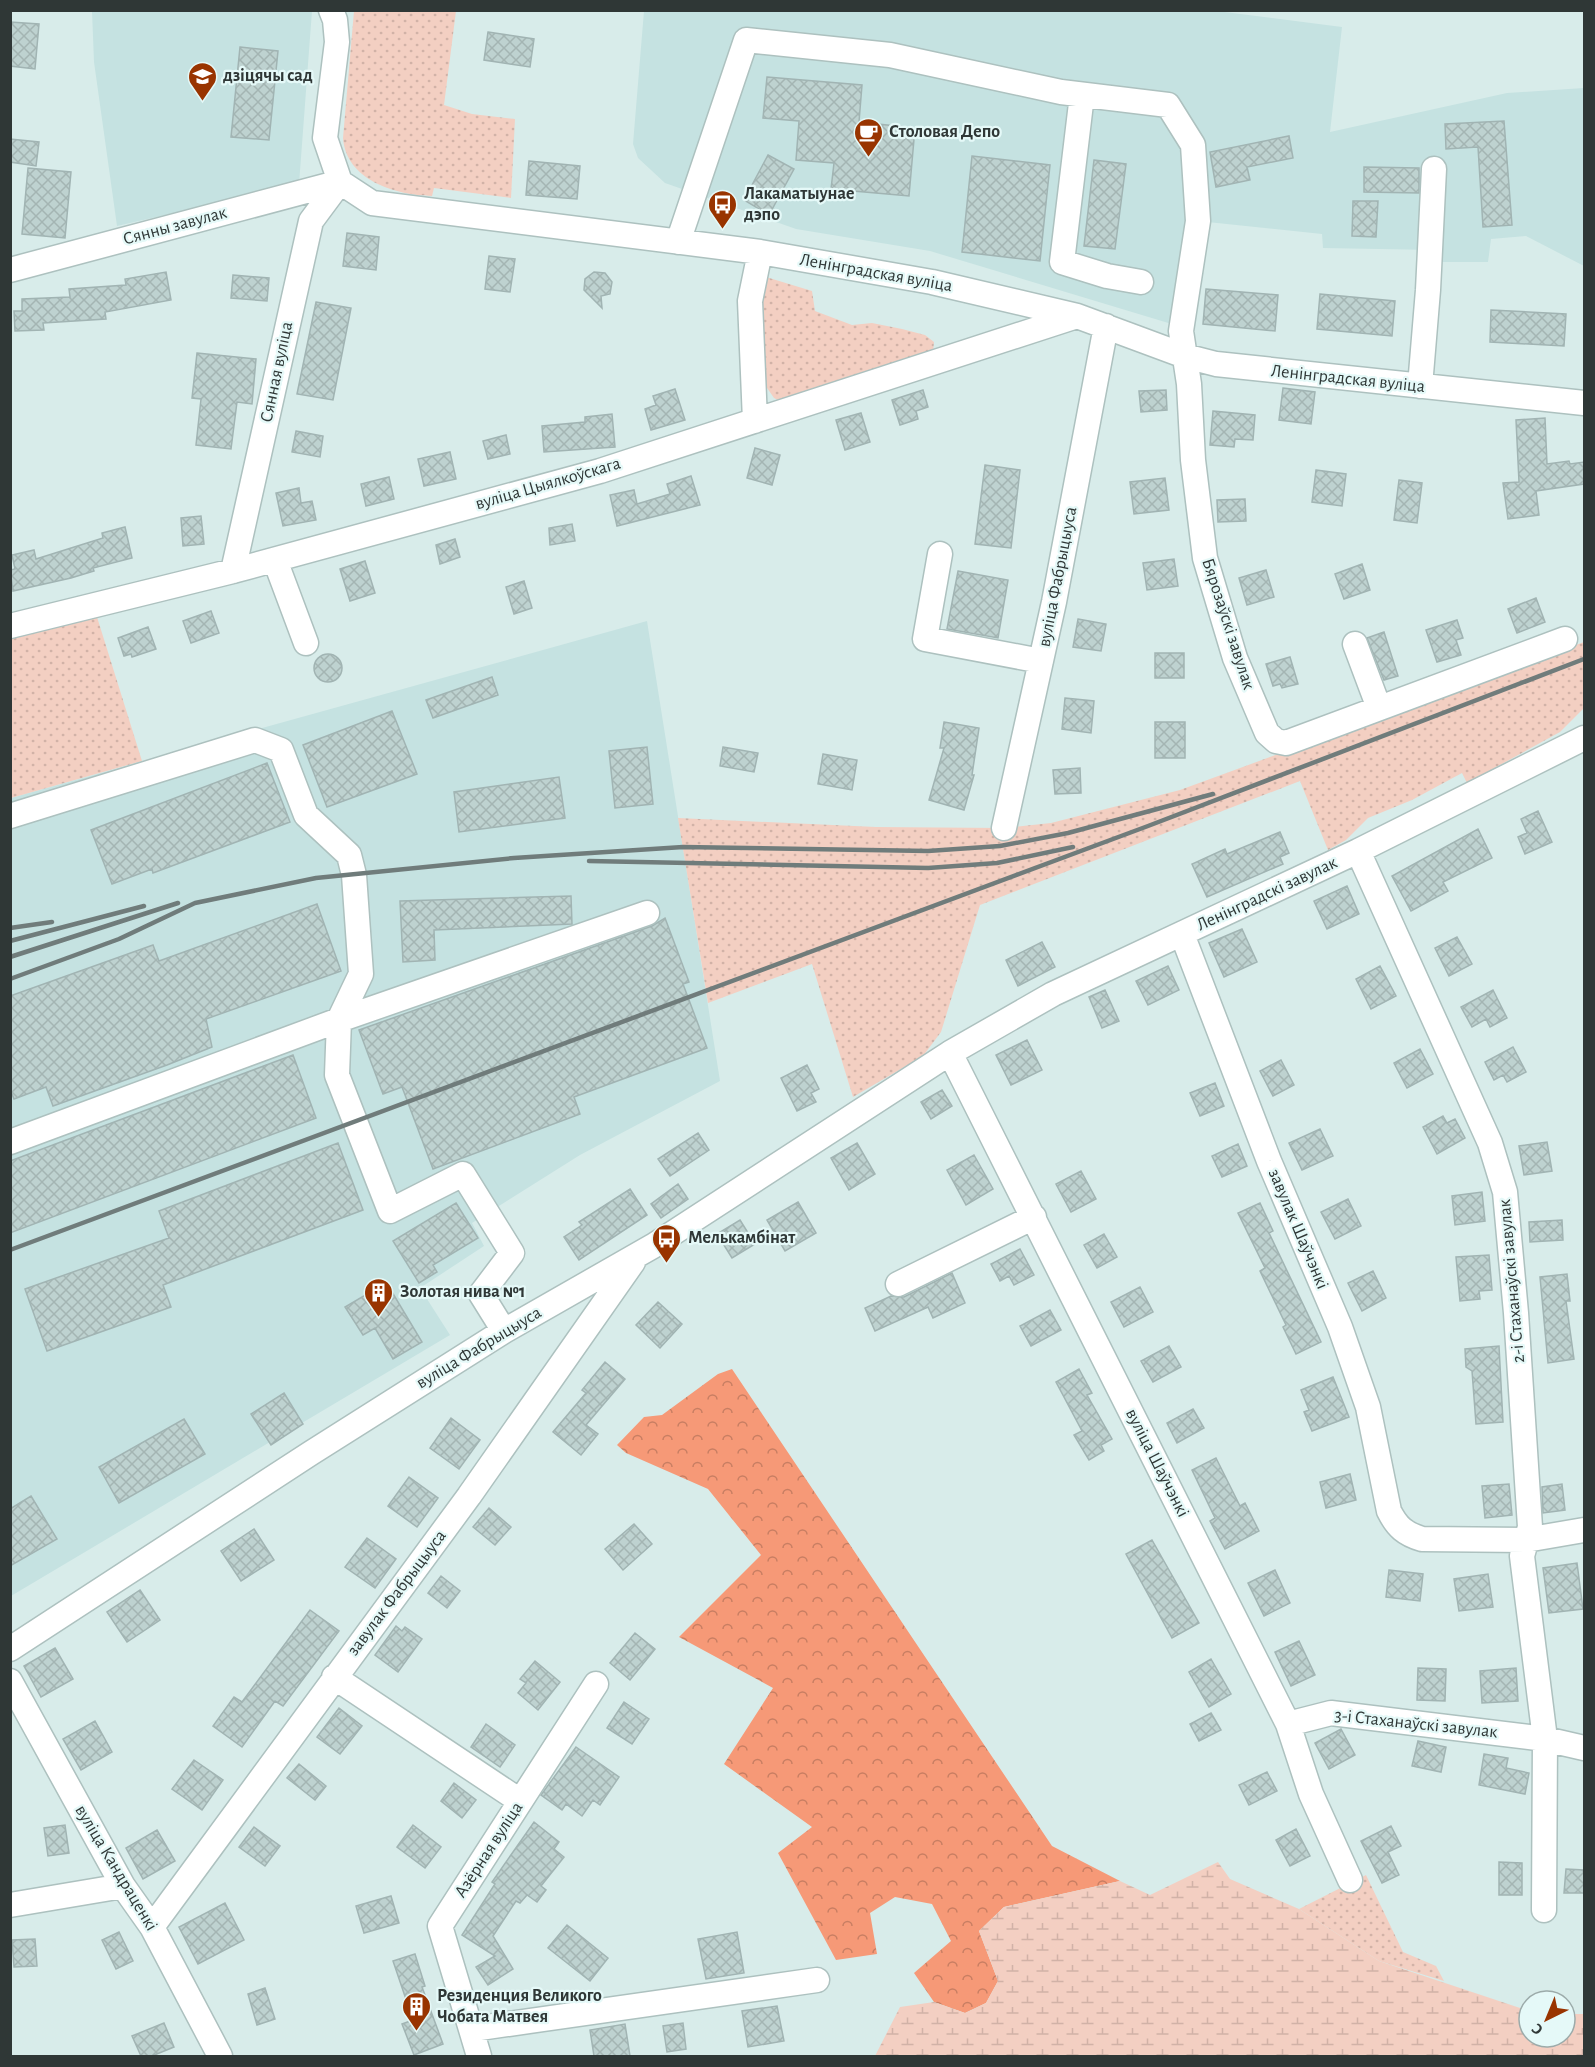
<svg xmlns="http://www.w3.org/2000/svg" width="1595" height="2067" viewBox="0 0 1595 2067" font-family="'Alegreya Sans',sans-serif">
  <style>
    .built { fill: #c5e2e1 }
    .grass { fill: url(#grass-dots) }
    .forest { fill: url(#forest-crowns) }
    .wetland { fill: url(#wetland-marsh) }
    .building { fill: url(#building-cross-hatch); stroke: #a1b4b3; stroke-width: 1.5 }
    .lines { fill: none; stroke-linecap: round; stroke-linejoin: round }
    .minor-casing { stroke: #adc1bf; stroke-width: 27 }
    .minor { stroke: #fff; stroke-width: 24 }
    .rail { stroke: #707c7b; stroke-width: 4.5 }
    .labels { text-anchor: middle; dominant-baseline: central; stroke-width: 4.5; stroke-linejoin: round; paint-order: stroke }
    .poi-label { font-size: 18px; font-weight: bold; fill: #2f3736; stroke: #e5f9f8; text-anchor: start }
    .street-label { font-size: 18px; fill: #2f3736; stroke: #e5f9f8 }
  </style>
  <defs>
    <pattern id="grass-dots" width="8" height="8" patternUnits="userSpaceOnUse" patternTransform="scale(1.5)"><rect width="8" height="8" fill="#f3cfc2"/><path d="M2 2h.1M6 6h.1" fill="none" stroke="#d1b2a7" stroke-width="1.8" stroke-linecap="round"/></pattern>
    <pattern id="forest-crowns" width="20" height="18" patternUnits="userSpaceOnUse" patternTransform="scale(1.5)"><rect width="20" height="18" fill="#f69977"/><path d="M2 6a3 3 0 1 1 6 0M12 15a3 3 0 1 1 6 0" fill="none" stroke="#c87e62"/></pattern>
    <pattern id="wetland-marsh" width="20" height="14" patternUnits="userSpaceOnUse" patternTransform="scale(1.5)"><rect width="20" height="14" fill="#f3cfc2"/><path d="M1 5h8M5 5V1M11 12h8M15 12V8" fill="none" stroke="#d1b2a7"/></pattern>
    <pattern id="building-cross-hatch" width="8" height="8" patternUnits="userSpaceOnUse" patternTransform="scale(1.5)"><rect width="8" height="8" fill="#bed2d0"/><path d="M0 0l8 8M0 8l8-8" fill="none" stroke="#a4b5b3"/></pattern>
  </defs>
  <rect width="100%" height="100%" fill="#d8ecea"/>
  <!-- built -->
  <path class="built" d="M1209,10L1342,27L1330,132L1507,93L1584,88V266L1526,236L1491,239L1488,262H1437L1435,250L1323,248L1322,234L1198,221L1175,325L930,251L796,229L665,183L638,158L633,144L644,11Z
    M92,11H312L299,184L117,226L94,62Z
    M647,621L720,1081L580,1155L472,1223L484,1246L420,1288L450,1335L11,1596V798Z"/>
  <!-- grass -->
  <path class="grass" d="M354,11H456L444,105L472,114L515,119L511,198L434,188L432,196C395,195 346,180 343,138Z
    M766,277L812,291L815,311L852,325L872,323L902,329L925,335L934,342L933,352L782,402L774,398L765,385L760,283Z
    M97,617L142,761L11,798V639Z
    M1584,642V708L1560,732L1467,783L1462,773L1412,800L1368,818L1346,840L1328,850L1300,781L980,905L941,1032L923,1056L853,1097L812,964L708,1003L678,818L876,827L1004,828L1051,823L1180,790Z
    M1366,1875L1403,1952L1436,1966L1444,1981L1379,1961L1299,1909Z"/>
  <!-- forest -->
  <path class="forest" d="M732,1369L1052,1846L1120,1881L1004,1907L979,1931L998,1981L986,2003L965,2013L934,2002L914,1973L951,1941L932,1904L895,1897L870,1913L877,1954L836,1960L778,1853L812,1827L724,1764L773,1688L679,1637L761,1555L708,1489L626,1453L617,1445L644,1417L662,1415L718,1374Z"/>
  <!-- wetland -->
  <path class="wetland" d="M1218,1862L1230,1879L1299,1909L1379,1961L1529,2011V2037H1565V2014H1584V2056H875L900,2007L934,2002L965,2013L986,2003L998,1981L979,1931L1004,1907L1120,1881L1150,1895Z"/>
  <!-- building -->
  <path class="building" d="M10,22L39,24L35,69L10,66Z
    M488,32L534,39L530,67L484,60Z
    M240,47L278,51L269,140L231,137Z
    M767,77L862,85L859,122L915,128L909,196L831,189L834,163L796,160L799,121L763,118Z
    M1504,121L1512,225L1483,227L1478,147L1446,149L1445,124Z
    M1289,136L1293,158L1247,167L1250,180L1216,187L1210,152Z
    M10,139L39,142L36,166L10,162Z
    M768,155L794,169L769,215L744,200Z
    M972,156L1050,165L1040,261L962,252Z
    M1094,160L1126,164L1115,249L1084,246Z
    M529,161L580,166L577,199L526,195Z
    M1364,167L1419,168V193L1364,192Z
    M28,168L71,172L65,238L22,234Z
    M1353,201H1378L1376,237L1352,236Z
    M347,233L379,237L376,270L343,266Z
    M489,256L515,259L510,292L485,289Z
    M166,272L171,300L105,312L106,319L43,323L44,330L15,331L14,311H22V299L70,297L69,289L126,285L125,279Z
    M594,272L605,273L612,282L610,294L601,296L602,308L584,290L585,279Z
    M233,275L269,278L267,301L231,298Z
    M1206,289L1278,295L1275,331L1203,324Z
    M1320,294L1395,301L1392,336L1317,329Z
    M316,302L351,308L333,400L297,394Z
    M1491,310L1566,314L1564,346L1490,342Z
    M197,353L256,359L252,404L237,402L231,449L196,445L201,399L192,398Z
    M1283,388L1315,392L1311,424L1279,420Z
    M675,389L685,420L651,430L645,409L656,405L653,396Z
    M923,390L928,407L916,411L918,419L900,425L892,400Z
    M1166,390L1167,410L1141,412L1139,391Z
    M1213,411L1255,415L1253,440L1235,439L1234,447L1210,445Z
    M861,413L870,442L845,450L836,420Z
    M612,414L615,447L544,452L542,426L585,422V417Z
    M1545,418L1547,464L1569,461L1570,464L1584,462V484L1536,491L1539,515L1508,519L1503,483L1519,482L1516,420Z
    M296,431L323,436L320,457L292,452Z
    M506,435L510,454L488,459L483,441Z
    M755,448L780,455L772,485L747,478Z
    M450,452L456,479L424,486L418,459Z
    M985,465L1020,470L1011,548L975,544Z
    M1316,470L1346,474L1342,506L1312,502Z
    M691,476L700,505L617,526L610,495L634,490L637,504L670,494L667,484Z
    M389,477L394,499L366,506L361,484Z
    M1165,478L1169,510L1134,514L1130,482Z
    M1399,480L1422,483L1417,523L1394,520Z
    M299,488L301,503L312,501L316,520L283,526L276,493Z
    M1245,499L1246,521L1218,522L1217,500Z
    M201,516L204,544L183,546L181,518Z
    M572,524L575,541L550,545L549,528Z
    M125,527L132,558L93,568L94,571L71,578L13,591L10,570L15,569L12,555L34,550L36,559L103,538L102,533Z
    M455,539L460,557L440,564L436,545Z
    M1174,559L1178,586L1147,590L1143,563Z
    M365,561L375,593L350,601L340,569Z
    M1362,564L1370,590L1344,599L1335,574Z
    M1266,570L1274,597L1247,605L1239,578Z
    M958,571L1008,580L998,638L947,629Z
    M524,581L532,608L514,614L506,587Z
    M1536,598L1545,622L1517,633L1508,609Z
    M211,611L219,633L191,643L183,621Z
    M1078,619L1106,624L1101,651L1073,647Z
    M1457,620L1463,638L1456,640L1461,655L1437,662L1426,630Z
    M148,627L156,649L132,657L131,654L124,656L118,638Z
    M1384,632L1398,676L1384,680L1367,638Z
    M1155,653H1184V678H1155Z
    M314 668a14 14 0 1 1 28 0a14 14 0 1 1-28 0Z
    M1290,657L1298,684L1282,688L1280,684L1273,686L1266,664Z
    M492,677L498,695L433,718L426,700Z
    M1065,698L1094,701L1091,733L1062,729Z
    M392,711L417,774L327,807L303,745Z
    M944,722L979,728L972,775H974L964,810L929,800L944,748H940Z
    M1155,722H1185V758H1155Z
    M647,747L653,804L615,808L609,751Z
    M723,747L758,753L754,772L720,766Z
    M823,754L857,760L852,790L818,784Z
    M267,763L290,822L153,873L152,869L112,884L91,830Z
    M1080,768L1081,793L1055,794L1053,770Z
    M559,777L565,818L459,832L454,792Z
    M1538,811L1552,842L1525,854L1518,837L1527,833L1521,819Z
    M1478,829L1492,858L1443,882L1448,891L1411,911L1392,876Z
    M1280,832L1289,853L1280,857L1283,864L1207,897L1192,864L1225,849L1227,854Z
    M1347,886L1359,914L1327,929L1314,901Z
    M571,896L572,924L434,930L435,960L403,962L400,901Z
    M317,904L341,971L206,1019L212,1047L167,1065L53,1106L46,1087L14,1099L10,1089V996L153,945L159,961Z
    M665,918L689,982L683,984L707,1048L574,1097L580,1114L433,1169L402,1087L383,1094L359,1030L652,926Z
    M1242,929L1257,962L1224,977L1209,943Z
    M1457,937L1472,964L1449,976L1435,948Z
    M1042,942L1055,967L1018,986L1006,960Z
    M1168,966L1179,990L1148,1005L1136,981Z
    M1380,966L1396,996L1371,1009L1356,979Z
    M1105,990L1119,1021L1102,1028L1089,997Z
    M1493,990L1507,1018L1490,1027L1486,1019L1472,1027L1461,1007Z
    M1027,1040L1042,1070L1011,1085L996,1055Z
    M1513,1047L1526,1072L1507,1082L1503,1075L1494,1080L1485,1062Z
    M1420,1049L1433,1074L1407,1088L1394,1063Z
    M293,1055L316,1118L10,1233V1161Z
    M1281,1060L1294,1085L1273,1096L1260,1071Z
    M807,1065L819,1089L811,1093L816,1102L797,1111L781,1078Z
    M1215,1083L1224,1106L1200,1116L1190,1093Z
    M942,1090L952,1106L931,1119L921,1102Z
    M1443,1116L1447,1123L1455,1119L1465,1138L1437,1154L1423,1127Z
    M1320,1129L1333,1156L1302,1170L1289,1143Z
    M698,1133L709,1150L670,1176L658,1159Z
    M1547,1142L1552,1171L1524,1175L1519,1146Z
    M338,1143L363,1210L163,1285L171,1307L47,1351L25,1289L169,1238L159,1211Z
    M857,1143L875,1174L849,1190L831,1158Z
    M1238,1144L1247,1166L1222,1177L1212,1156Z
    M974,1155L993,1189L966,1205L947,1170Z
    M1081,1171L1096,1199L1071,1212L1056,1184Z
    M678,1184L688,1199L661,1218L651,1204Z
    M630,1189L647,1215L579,1260L564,1237L582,1225L579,1222Z
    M1482,1192L1485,1221L1455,1225L1452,1196Z
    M1348,1199L1361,1226L1335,1239L1321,1212Z
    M798,1202L816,1233L785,1251L767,1220Z
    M456,1203L478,1238L433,1265L437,1272L419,1283L393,1241Z
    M1260,1203L1273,1231L1269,1233L1321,1342L1296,1354L1283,1327L1286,1325L1260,1271L1265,1268L1238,1213Z
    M740,1220L755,1244L732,1258L717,1234Z
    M1562,1220L1563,1240L1530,1242L1529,1222Z
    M1104,1234L1117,1257L1097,1268L1084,1245Z
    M1020,1249L1034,1275L1014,1285L1009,1276L1000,1281L991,1264Z
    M1489,1255L1492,1290L1479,1291L1480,1299L1460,1301L1456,1257Z
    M1373,1271L1386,1298L1362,1311L1348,1283Z
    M952,1273L965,1303L933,1318L928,1307L875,1331L865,1308L891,1296L904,1297Z
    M1567,1274L1570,1301H1566L1574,1359L1548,1363L1540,1277Z
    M1140,1287L1153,1312L1124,1327L1111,1302Z
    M392,1292L422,1342L393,1359L375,1328L363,1335L345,1307L367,1294L373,1304Z
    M658,1302L682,1324L660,1348L636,1325Z
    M1050,1310L1061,1330L1031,1346L1020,1326Z
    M1169,1346L1181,1367L1153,1382L1141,1361Z
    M1499,1346L1503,1422L1476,1424L1472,1371L1466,1367L1465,1349Z
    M605,1362L625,1379L586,1425L598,1434L581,1455L553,1432L586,1393L582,1390Z
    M1079,1369L1092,1393L1087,1395L1112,1439L1101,1445L1104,1451L1089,1460L1074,1435L1082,1431L1056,1382Z
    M1333,1377L1349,1417L1312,1431L1304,1412L1309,1410L1301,1390Z
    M284,1393L303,1424L271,1445L251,1414Z
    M1193,1409L1204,1428L1177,1443L1167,1423Z
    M451,1418L480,1440L459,1469L430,1448Z
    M184,1419L205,1454L119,1503L99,1467Z
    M1216,1458L1240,1506L1245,1503L1259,1531L1225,1549L1210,1521L1215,1518L1192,1470Z
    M1350,1474L1356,1500L1326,1508L1320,1482Z
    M409,1477L438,1498L417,1527L388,1506Z
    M1509,1484L1512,1515L1485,1518L1482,1486Z
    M1562,1484L1565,1510L1543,1513L1542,1487Z
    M31,1496L57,1539L10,1566V1509Z
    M489,1508L511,1527L495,1545L473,1527Z
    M634,1524L652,1544L623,1570L605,1549Z
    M254,1529L274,1560L241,1581L221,1551Z
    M367,1538L396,1559L375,1588L345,1567Z
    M1152,1540L1199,1623L1172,1638L1126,1554Z
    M1577,1563L1583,1609L1549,1613L1543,1568Z
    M1275,1570L1290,1603L1264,1616L1248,1583Z
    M1389,1570L1423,1574L1420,1601L1386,1597Z
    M1488,1574L1493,1607L1459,1611L1454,1579Z
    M441,1576L460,1591L447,1608L428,1593Z
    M140,1590L160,1620L127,1642L107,1612Z
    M310,1610L339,1631L283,1706L275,1701L242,1747L213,1726L234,1697L242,1702Z
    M396,1626L402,1631L405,1627L422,1639L398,1672L375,1655Z
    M635,1633L655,1649L630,1680L610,1663Z
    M1299,1641L1315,1675L1291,1686L1275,1652Z
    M55,1648L73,1679L41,1697L24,1666Z
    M1211,1659L1231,1694L1209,1707L1189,1672Z
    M535,1661L560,1682L538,1710L518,1693L526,1683L520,1679Z
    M1418,1668L1446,1669L1445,1701L1417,1700Z
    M1516,1668L1518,1701L1482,1703L1480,1671Z
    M624,1702L649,1719L632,1744L607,1728Z
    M339,1708L362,1726L340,1754L317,1737Z
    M1211,1713L1221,1730L1199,1741L1190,1724Z
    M95,1721L112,1752L81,1770L63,1739Z
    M486,1724L515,1745L500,1767L471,1747Z
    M1341,1729L1355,1755L1329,1769L1315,1743Z
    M1418,1741L1446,1747L1441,1772L1412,1766Z
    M576,1747L619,1777L600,1805L593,1800L582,1816L566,1804L562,1810L541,1795Z
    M1484,1754L1508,1758L1506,1768L1529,1773L1525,1794L1479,1785Z
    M194,1760L223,1780L202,1810L172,1789Z
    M299,1764L326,1786L315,1800L287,1778Z
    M1267,1772L1277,1791L1249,1805L1239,1785Z
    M454,1783L476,1800L462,1818L441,1801Z
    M534,1822L559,1842L554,1849L564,1857L541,1886L546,1890L537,1902L527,1895L520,1903L516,1901L493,1936L513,1969L488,1985L476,1967L495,1956L462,1935L495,1884L492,1882Z
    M65,1825L69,1853L48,1856L44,1828Z
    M413,1825L441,1847L425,1868L397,1847Z
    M1391,1826L1401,1846L1388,1852L1399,1875L1382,1883L1361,1841Z
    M254,1827L280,1846L265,1866L239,1847Z
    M1296,1829L1310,1856L1290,1866L1276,1840Z
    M157,1830L175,1861L143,1879L126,1848Z
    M1499,1862L1522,1863V1895H1499Z
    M1566,1869L1584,1870V1893H1564Z
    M391,1896L399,1923L364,1933L356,1906Z
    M225,1903L244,1940L198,1964L179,1927Z
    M567,1925L608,1958L590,1981L548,1948Z
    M119,1932L133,1961L116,1969L102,1940Z
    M737,1932L744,1973L706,1979L698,1939Z
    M35,1939L37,1966L14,1967L12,1940Z
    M415,1954L425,1986L422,1987L443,2044L414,2055L402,2024L413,2020L393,1961Z
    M265,1988L275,2019L257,2025L248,1994Z
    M777,2006L784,2041L748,2047L742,2011Z
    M164,2023L174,2047L152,2056H141L132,2036Z
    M683,2023L686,2049L667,2052L663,2026Z
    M625,2024L630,2056H594L590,2030Z"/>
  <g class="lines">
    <defs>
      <path id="minor" d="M331,10L335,20L337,42L325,138L340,182L372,203L760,252L932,282L1077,316L1185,356L1216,364L1584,403
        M1082,95L1062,262L1107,276L1141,282
        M678,242L746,40L890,55L1061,92L1168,105L1193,145L1198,221L1181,331L1189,384L1193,460L1205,558L1235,658L1267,733L1276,741L1286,743L1565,639
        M10,270L340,182
        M1420,386L1428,290L1434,169
        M755,421L750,301L760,252
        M940,554L925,639L1041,661
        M275,560L306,643
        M233,571L311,221L340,182
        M10,626L233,571L600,471L1077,316
        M1355,644L1379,708
        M10,816L255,740L281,750L306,815L349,855L354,875L361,974L339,1020L337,1075L390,1211L463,1174L512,1253L481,1294L504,1331
        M1004,828L1054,602L1106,326
        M1358,851L1490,1143L1505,1192L1516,1313L1530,1527L1522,1556L1545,1739L1544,1910
        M1182,934L1269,1161L1340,1327L1368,1407L1389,1511C1397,1527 1405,1534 1422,1539L1526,1540L1584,1530
        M950,1053L1288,1724L1311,1794L1350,1880
        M10,1142L339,1020L647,913
        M898,1284L1034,1217
        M10,1649L311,1453L504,1331L653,1246L950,1053L1053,994L1358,851L1584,738
        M334,1677L520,1801
        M10,1681L123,1886L152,1927L220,2056
        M1288,1724L1331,1713L1545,1739L1584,1748
        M10,1905L123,1886
        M152,1927L469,1496L633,1262
        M473,2029L817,1980
        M479,2056L440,1926L596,1684"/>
    </defs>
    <!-- minor casing -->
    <use href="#minor" class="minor-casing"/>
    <!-- minor -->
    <use href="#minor" class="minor"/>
    <!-- rail -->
    <path class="rail" d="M589,861L928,868L997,863L1073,847
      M10,928L52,922
      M10,941L144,906
      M10,957L178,903
      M10,979L119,939L195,903L316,878L514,858L683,847L928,851L1000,846L1068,833L1213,794
      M10,1250L1148,826L1584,659"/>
  </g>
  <!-- icons -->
  <defs>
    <symbol id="school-pin" viewBox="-11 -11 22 30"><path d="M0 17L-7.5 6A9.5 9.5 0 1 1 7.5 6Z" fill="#993400" stroke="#e5f9f8"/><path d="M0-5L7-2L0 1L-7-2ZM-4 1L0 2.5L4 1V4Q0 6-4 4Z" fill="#fff"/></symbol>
    <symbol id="cafe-pin" viewBox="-11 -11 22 30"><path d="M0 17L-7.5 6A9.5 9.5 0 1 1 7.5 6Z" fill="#993400" stroke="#e5f9f8"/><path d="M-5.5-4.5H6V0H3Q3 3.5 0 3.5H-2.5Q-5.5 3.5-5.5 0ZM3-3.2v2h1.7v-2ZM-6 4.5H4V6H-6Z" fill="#fff"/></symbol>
    <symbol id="bus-pin" viewBox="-11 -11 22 30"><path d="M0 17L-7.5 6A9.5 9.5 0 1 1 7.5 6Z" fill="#993400" stroke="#e5f9f8"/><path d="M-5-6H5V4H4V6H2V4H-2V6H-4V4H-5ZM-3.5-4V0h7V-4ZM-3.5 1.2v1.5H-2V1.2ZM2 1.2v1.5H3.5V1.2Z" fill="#fff"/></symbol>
    <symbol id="building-pin" viewBox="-11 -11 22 30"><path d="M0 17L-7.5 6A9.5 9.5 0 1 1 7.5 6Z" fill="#993400" stroke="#e5f9f8"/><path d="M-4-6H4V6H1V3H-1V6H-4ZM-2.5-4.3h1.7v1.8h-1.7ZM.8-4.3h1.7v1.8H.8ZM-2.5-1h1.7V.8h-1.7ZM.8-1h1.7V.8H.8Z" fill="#fff"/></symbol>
  </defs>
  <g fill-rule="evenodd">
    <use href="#school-pin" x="186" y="60" width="33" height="45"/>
    <use href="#cafe-pin" x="852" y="116" width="33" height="45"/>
    <use href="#bus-pin" x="706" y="188" width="33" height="45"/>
    <use href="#bus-pin" x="650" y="1222" width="33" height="45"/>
    <use href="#building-pin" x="362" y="1276" width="33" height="45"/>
    <use href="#building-pin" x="400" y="1990" width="33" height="45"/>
  </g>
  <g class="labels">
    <!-- poi labels -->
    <g class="poi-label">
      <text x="223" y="76">дзіцячы сад</text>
      <text x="889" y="132">Столовая Депо</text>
      <text x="744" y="194">Лакаматыунае<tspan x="744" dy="21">дэпо</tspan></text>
      <text x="688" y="1238">Мелькамбінат</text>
      <text x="400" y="1292">Золотая нива №1</text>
      <text x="437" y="1996">Резиденция Великого<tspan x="437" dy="21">Чобата Матвея</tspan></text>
    </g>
    <!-- street labels -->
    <g class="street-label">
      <text transform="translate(175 226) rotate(-15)">Сянны завулак</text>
      <text transform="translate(876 273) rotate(10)">Ленінградская вуліца</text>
      <text transform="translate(277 372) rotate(-78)">Сянная вуліца</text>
      <text transform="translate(1348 379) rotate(6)">Ленінградская вуліца</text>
      <text transform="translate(548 484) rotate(-16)">вуліца Цыялкоўскага</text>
      <text transform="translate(1058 577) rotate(-79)">вуліца Фабрыцыуса</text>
      <text transform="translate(1228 624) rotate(72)">Бярозаўскі завулак</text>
      <text transform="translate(1267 894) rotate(-25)">Ленінградскі завулак</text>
      <text transform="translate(1298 1229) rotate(67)">завулак Шаўчэнкі</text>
      <text transform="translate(1512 1281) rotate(-95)">2-і Стаханаўскі завулак</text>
      <text transform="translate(479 1348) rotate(-31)">вуліца Фабрыцыуса</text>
      <text transform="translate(1157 1463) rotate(63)">вуліца Шаўчэнкі</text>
      <text transform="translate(397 1593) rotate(-53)">завулак Фабрыцыуса</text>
      <text transform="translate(1416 1724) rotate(6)">3-і Стаханаўскі завулак</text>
      <text transform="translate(489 1850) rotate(-57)">Азёрная вуліца</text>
      <text transform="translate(116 1868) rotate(59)">вуліца Кандраценкі</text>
    </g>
  </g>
  <!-- border -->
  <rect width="1595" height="2067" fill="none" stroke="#2f3736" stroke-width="24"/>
  <!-- north arrow -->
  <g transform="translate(1547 2019) rotate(223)"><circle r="28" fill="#e5f9f8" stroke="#9cabaa" stroke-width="1.5"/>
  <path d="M0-4.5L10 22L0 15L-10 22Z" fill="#993400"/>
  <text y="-9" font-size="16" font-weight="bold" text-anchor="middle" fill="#2f3736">С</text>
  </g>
</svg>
